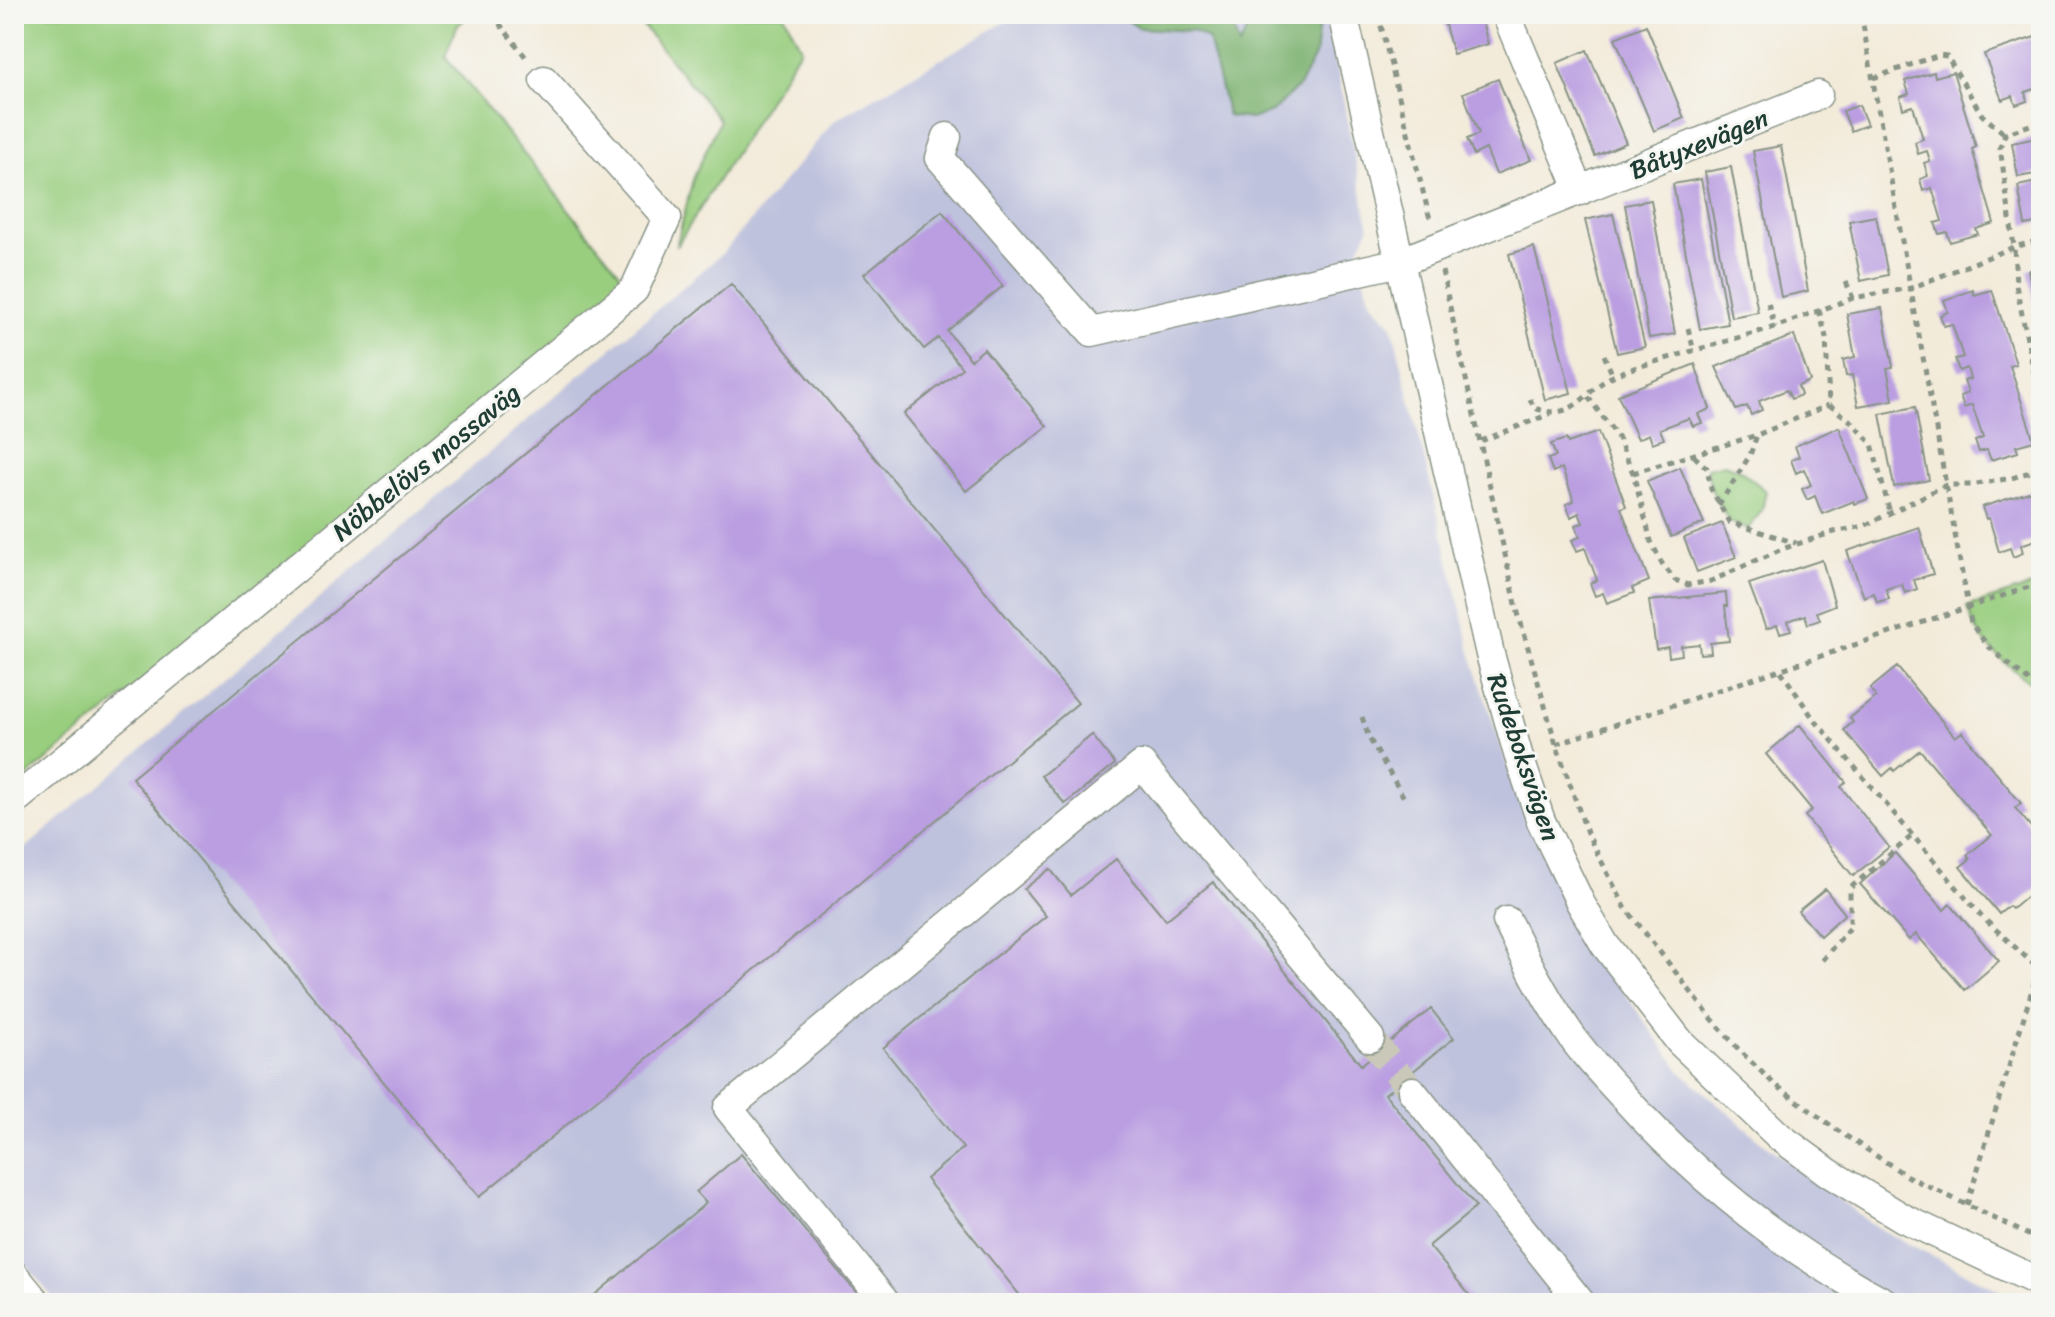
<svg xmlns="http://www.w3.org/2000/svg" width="2055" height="1317" viewBox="0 0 2055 1317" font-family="Sriracha,sans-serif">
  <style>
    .industrial { fill: #bfc2dd }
    .green { fill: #99ce7f; stroke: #5c865a; stroke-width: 2 }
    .forest { fill: #7ab16e; stroke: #4c7751; stroke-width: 2 }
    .building { fill: #ba9ee1 }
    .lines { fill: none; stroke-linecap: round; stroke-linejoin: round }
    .minor-tunnel { stroke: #c9c8b9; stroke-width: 28; stroke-dasharray: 28 14; stroke-linecap: butt }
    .minor-casing { stroke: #899487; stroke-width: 31 }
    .path { stroke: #899487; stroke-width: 5; stroke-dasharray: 6 6; stroke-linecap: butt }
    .minor { stroke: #fff; stroke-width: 28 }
    .labels { text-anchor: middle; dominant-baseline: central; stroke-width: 6; stroke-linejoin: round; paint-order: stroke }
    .street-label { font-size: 26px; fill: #1f3d34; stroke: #f6f6f2 }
  </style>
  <rect width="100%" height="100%" fill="#f6f6f2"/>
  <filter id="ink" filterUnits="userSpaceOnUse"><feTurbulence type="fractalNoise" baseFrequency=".0125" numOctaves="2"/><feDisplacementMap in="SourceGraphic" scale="16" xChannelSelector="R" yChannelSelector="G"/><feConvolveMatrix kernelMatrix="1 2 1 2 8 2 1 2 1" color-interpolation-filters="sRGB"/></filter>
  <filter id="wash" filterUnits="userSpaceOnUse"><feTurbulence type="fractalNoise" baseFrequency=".006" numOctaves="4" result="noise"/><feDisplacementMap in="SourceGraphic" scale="32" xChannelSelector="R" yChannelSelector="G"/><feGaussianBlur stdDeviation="1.8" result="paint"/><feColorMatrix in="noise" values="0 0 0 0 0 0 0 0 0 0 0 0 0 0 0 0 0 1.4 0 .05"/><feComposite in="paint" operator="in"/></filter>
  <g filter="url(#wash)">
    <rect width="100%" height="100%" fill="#f3ebda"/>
    <!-- industrial -->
    <path class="industrial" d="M1019,14H1326L1369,228L1357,253L1371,301L1392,325L1474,664L1524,817L1587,942L1682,1073L1768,1147L1876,1227L2024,1303H57L14,1250V858L723,253L835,120Z"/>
    <!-- green -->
    <path class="green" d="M14,14H471L457,26L445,56L628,283L14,787Z
      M633,14H784L801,48L676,247L693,179L720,120Z
      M1724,464L1740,470L1766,491L1762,510L1748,529L1729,522L1711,489L1707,468Z
      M2041,583V692C2012,667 1977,646 1967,607Z"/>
    <!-- forest -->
    <path class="forest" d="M1118,14H1222L1232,22L1239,47L1255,14H1320L1315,56L1300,85L1272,112L1251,119L1228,116L1208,39L1193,31L1139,28Z"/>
    <g id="blocks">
      <!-- building -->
      <path class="building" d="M1442,14H1480L1488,44L1453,54Z
        M1646,25L1684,118L1654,131L1615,38Z
        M2041,35V87L2025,92L2027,101L2016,105L2013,96L2002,100L1984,54Z
        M1587,50L1626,143L1595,156L1557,63Z
        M1934,72L1935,77L1953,72L1976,147L1972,149L1994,223L1976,229L1978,234L1950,242L1947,232L1939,234L1935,223L1942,221L1932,188L1923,191L1920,179L1928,176L1924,163L1930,161L1927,151L1918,154L1915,142L1923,139L1913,106L1903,109L1900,97L1909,94L1905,81Z
        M1498,79L1531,160L1496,174L1486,149L1474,155L1467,139L1479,134L1463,93Z
        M1859,105L1867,125L1851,131L1843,111Z
        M2041,137V173L2018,177L2012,143Z
        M1781,146L1808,291L1781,297L1753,151Z
        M1731,167L1758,312L1731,317L1705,172Z
        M1701,179L1728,324L1700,329L1673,184Z
        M2041,181V222L2025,225L2018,186Z
        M1651,200L1675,334L1649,338L1625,205Z
        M942,211L1003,286L947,331L971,360L984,349L1047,426L966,491L904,414L962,368L938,338L924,349L864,274Z
        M1613,214L1645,347L1617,353L1585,220Z
        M1876,216L1888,275L1861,281L1849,221Z
        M1534,247L1571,393L1545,400L1509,254Z
        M2041,268V329H2040L2028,270Z
        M731,284L1078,703L479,1197L132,778Z
        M1973,290L1974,295L1992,290L2016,364L2010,366L2034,441L2016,446L2018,452L1991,460L1987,450L1979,452L1975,441L1983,438L1972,405L1964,408L1960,396L1968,393L1964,381L1970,379L1967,368L1959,371L1955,359L1963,357L1952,324L1944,326L1940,315L1948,312L1944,300Z
        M1882,308L1893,367L1887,368L1893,400L1858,406L1852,375L1846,376L1843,360L1855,357L1847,314Z
        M1794,335L1810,381L1798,386L1801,395L1791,399L1787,390L1759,401L1762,410L1751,415L1747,406L1736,410L1716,367Z
        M1695,364L1710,409L1698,414L1702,423L1693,426L1689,418L1660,429L1664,439L1652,443L1649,434L1638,439L1618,395Z
        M1915,407L1929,480L1894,487L1880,414Z
        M1839,427L1868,499L1855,504L1854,501L1822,514L1815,496L1807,500L1802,489L1811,485L1804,469L1796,473L1791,460L1799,457L1795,446Z
        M1598,432L1626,506L1621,508L1649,581L1632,588L1634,593L1607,603L1603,593L1595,596L1590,583L1597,580L1585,548L1577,551L1572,540L1580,537L1576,525L1583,523L1579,513L1571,517L1566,504L1574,501L1562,468L1553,472L1548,459L1556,456L1551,444L1566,439L1568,443Z
        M1680,467L1704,523L1671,537L1647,481Z
        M2041,488V547L2038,539L2021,545L2023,553L2013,557L2010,548L1999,552L1989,518L1986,519L1982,507Z
        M1722,523L1736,557L1697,572L1684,538Z
        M1919,527L1933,574L1914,580L1917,589L1905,593L1902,584L1886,589L1889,599L1877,602L1874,593L1864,597L1847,551Z
        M1822,560L1835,605L1817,612L1820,620L1808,624L1805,615L1788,621L1791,630L1780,633L1777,625L1766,629L1749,584Z
        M1726,593L1727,606H1725L1729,641L1710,643L1711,653L1700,654L1699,644L1681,646L1682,655L1669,657L1668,647L1656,649L1649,601Z
        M1897,667L1955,737L1962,732L2021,803L2015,808L2041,839V894L2037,888L2012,909L2009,906L1999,914L1960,867L1970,859L1967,855L1992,835L1932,764L1920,750L1894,771L1892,768L1883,776L1844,730L1853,722L1850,718L1876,697L1870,689Z
        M1800,725L1846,782L1841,787L1889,847L1853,876L1805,816L1812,810L1766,754Z
        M1092,735L1115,764L1065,804L1041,776Z
        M1895,853L1944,910L1950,904L1999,961L1965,990L1916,934L1909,940L1860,884Z
        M1116,859L1166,920L1213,882L1361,1065L1431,1009L1454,1038L1385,1094L1476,1207L1429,1246L1476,1303H1026L926,1179L963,1148L883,1048L1046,916L1024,889L1050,869L1071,895Z
        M1825,889L1845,914L1820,936L1798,911Z
        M741,1154L865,1303H585L706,1203L696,1192Z"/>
    </g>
  </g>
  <g filter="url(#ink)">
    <use href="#blocks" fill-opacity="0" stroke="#899487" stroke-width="2"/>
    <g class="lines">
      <!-- minor-tunnel -->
      <path class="minor-tunnel" d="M1370,1038L1412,1091"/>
      <defs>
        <path id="minor" d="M1343,14L1490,654L1518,754L1541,821L1581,904L1605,945L1680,1042L1780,1137L1829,1173L1903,1218L2041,1283
          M1506,14L1580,191
          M947,137L940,158L1092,332L1400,262L1818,95
          M14,801L634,290L667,218L544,80
          M1507,921C1525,958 1543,994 1566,1028C1581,1052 1601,1072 1620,1093C1696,1178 1785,1250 1886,1303
          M1412,1091L1581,1303
          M14,1275L37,1303
          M886,1303L728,1108L1142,765L1370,1038"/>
      </defs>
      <!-- minor casing -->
      <use href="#minor" class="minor-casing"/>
      <!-- path -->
      <path class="path" d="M492,14L528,60
        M1378,14L1431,223
        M1861,14L1971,623L1987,645L2041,692
        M1873,78L1939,55L1947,56L1982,115L2005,134
        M2041,121L2005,134L2000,147L2014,247L2016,285L2041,407
        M1442,271L1518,613L1556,744L1587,833L1625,907L1708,1014L1740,1051L1773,1083L1837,1130L1907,1176L2041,1241
        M1846,282L1853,298
        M1768,303L1775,327
        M1819,310L1826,337L1829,405L1852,422L1872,444L1890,513
        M1688,328L1694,351
        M1604,355L1613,376
        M1588,397L1617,436L1633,473L1651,541L1661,562L1675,580L1688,585L1711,581L1782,549L1834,532L1864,526L1946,485H1971L2012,478L2041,468
        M1530,399L1534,408C1573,422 1581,395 1609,378C1615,375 1621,373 1627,370L1775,327L1853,298L1911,288L2014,247L2041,240
        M1481,441L1550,414
        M1694,456L1707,468L1711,489L1729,522L1796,543
        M1633,473L1757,435L1829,405
        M1719,505L1750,455L1757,435
        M1781,671L1813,718L1981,916L2041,971
        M1362,717L1369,738L1406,801
        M1556,744L2041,583
        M1822,960L1850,928V888L1913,835
        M1967,1205L2041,960"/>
      <!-- minor -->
      <use href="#minor" class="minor"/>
    </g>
  </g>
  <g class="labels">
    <!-- street labels -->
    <g class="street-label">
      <text transform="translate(1699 144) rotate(-22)">Båtyxevägen</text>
      <text transform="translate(426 462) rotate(-39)">Nöbbelövs mossaväg</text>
      <text transform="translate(1524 757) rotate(71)">Rudeboksvägen</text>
    </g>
  </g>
  <!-- margin -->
  <rect width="2055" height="1317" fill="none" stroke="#f6f6f2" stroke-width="48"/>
</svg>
